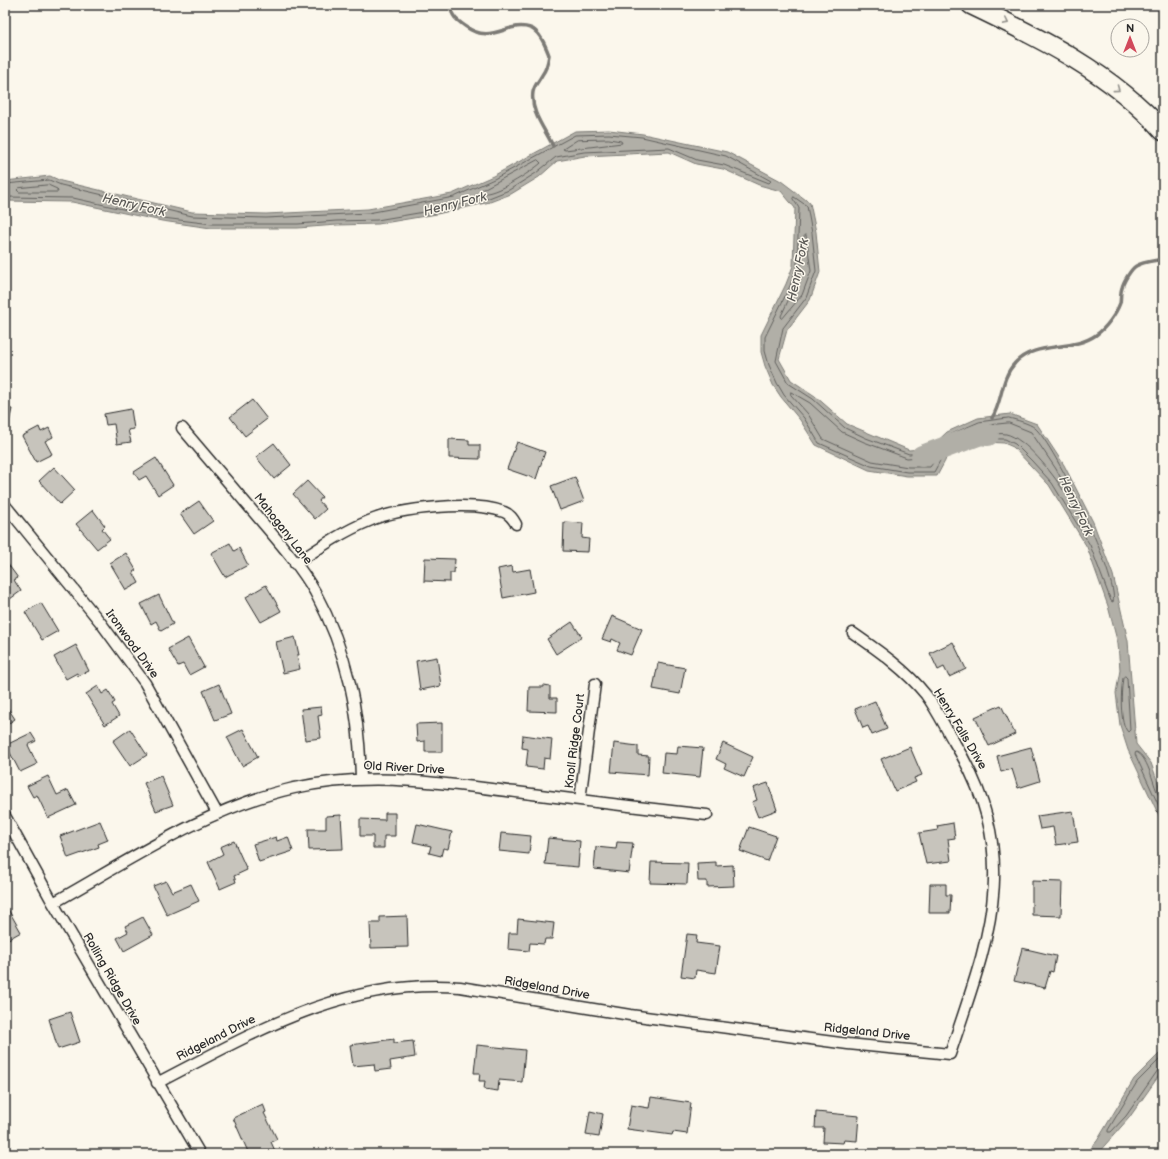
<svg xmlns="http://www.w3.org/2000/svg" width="1168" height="1159" viewBox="0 0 1168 1159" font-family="'Balsamiq Sans',sans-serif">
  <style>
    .water { fill: #b1afa7; stroke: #7b7a75 }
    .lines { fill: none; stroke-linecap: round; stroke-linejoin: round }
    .shore { stroke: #61605d; stroke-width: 1 }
    .stream { stroke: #7b7a75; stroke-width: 3.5 }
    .river { stroke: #b1afa7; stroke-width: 22 }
    .building { fill: #c7c4bc; stroke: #2b2b2b }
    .street-casing { stroke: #2b2b2b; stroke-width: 13 }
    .highway-casing { stroke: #2b2b2b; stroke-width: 21 }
    .street { stroke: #fbf7ec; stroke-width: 10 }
    .highway { stroke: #fbf7ec; stroke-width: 18 }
    .oneway { stroke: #93918c }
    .labels { text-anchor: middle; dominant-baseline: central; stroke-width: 3; stroke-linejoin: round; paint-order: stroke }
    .street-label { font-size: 12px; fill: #2b2b2b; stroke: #fbf7ec }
    .water-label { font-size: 13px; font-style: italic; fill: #5a5956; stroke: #fbf7ec }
  </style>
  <rect width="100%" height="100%" fill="#fbf7ec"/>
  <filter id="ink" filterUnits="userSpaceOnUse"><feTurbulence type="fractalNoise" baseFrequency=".025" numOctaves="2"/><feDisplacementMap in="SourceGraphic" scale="8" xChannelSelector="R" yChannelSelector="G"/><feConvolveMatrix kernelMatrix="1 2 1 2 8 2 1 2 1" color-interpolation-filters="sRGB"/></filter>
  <g filter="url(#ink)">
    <!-- water -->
    <path class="water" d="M609,130L643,134L727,152L781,181L810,203L816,232L820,272L810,300L787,330L779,359L791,380L815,396L847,424L909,450L930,448L947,432L978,418L1010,414L1037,424L1064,465L1093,522L1113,575L1128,641L1136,744L1151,763L1163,797V824L1128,750L1120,725L1116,693L1120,670L1118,644L1108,606L1087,547L1049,485L1013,447L1004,443L965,441L951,443L945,461L937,476H907L869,470L816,445L800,420L781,397L773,385L765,366L761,352V335L786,284L793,266L795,208L781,191L759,185L723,169L696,164L669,152L585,156L557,161L539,177L511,194L490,202L437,214L378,224L337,225L298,228H211L162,221L72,202L5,201V181L50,176L61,181L192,212L266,214L368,209L452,194L493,176L575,131Z
      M1163,1050V1070L1129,1118L1097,1154H1086L1097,1141L1134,1079Z"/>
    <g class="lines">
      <!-- shore -->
      <path class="shore" d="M609,139L621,141L622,143L565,150L563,149L577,140Z
        M538,160L541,163C531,172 494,196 482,193V190Z
        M5,184L49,180L61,185L192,216L266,218L368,213L454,197L494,179L575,135L609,134L642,137L726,156L771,181L769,183L724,165L697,160L669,148L584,152L556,157L536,173L509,190L489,198L436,210L377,220L336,221L298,224H212L163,218L73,198L5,197
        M48,185L57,189L58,192H19L17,190L19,188Z
        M794,197L807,206L812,233L816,271L806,298L783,328L776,361L788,383L813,399L845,428L866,438L909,454L931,452L946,440L941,459L934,472H907L871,466L819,443L804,418L784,395L777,383L769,365L765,351V337L790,286L797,266L799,208L793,199Z
        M806,235L811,271L802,295L782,319L781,316C794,288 804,268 804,237Z
        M791,392L810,403L842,432L864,442L907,458L934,456L936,459L930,467H908L872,461L823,439L808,414L791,395Z
        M1009,418C1016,420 1029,423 1035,428C1054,444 1120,580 1113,602L1111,601L1090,545L1052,483L1032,461L1015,444L1005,439L948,438L949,435L979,422Z
        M1009,423L1031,432L1056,469L1066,488L1065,490H1063C1053,474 1025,438 1006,434C996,432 981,438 972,432L980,426Z
        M1125,676L1127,678L1130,730L1128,732C1119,723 1121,690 1123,678Z
        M1163,796L1158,794C1153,783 1147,755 1136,752L1135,754L1163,815
        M1163,1056L1137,1082L1108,1130V1132H1111L1126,1116L1158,1070L1163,1068"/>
      <!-- stream -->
      <path class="stream" d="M449,5C453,17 455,19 465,26C491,46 509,20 530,28C540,31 546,47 549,55C548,62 546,70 542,75C539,81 534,85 533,92C530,112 545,129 553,146
        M992,418C1003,401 1000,379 1015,363C1035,341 1072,352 1096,335C1106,328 1116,314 1120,303C1121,299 1120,293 1122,288C1123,282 1131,269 1136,266C1144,261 1154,261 1163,259"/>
      <!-- river -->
      <path class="river" d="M922,456L981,434L988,435"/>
    </g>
    <!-- building -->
    <path class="building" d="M252,400L267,419L245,436L230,417Z
      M5,408L12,409L8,427L5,426Z
      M131,409L134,429L128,430L131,442L117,444L114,424L106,425L104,414Z
      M39,427L41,432L49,428L53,437L45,441L52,454L36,462L22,436Z
      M449,439L469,440V445H480V459L449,458Z
      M517,442L545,452L536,479L507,469Z
      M274,443L291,465L274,479L256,457Z
      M156,458L173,485L158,495L146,476L139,480L134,472Z
      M54,467L75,490L60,504L39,481Z
      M575,477L584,501L560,510L551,486Z
      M307,481L322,497L319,501L326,509L315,519L293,494Z
      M199,501L213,521L194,534L180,514Z
      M93,510L105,526L102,529L110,539L97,549L76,524Z
      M564,522L583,523L582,538L589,539L588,552L563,551Z
      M230,543L234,551L239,548L248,565L225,577L211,553Z
      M126,553L136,570L133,572L139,583L126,590L110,563Z
      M425,558L455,559L454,573H450V582L424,581Z
      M7,563L18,578L14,580L21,591L10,599L5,592V564Z
      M512,566L513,572L530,569L534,592L503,598L498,569Z
      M266,585L281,611L261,622L246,597Z
      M159,595L173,624L161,631L156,621L151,624L141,604Z
      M41,603L58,631L42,640L25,612Z
      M612,616L642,629L631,655L617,650L620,643L612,639L611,642L602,639Z
      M572,622L582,637L556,654L547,639Z
      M295,637L299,655H297L300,669L283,673L276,642Z
      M188,638L204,667L189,675L183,664L178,666L168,649Z
      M953,642L966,669L949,677L944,667L938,670L930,653Z
      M76,645L89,671L78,676L77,673L66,679L54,657Z
      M437,657L441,686L420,690L416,661Z
      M658,663L685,668L680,694L653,689Z
      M219,684L231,714L215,720L203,691Z
      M544,685L550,686V698H557V712L528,711L529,687H544Z
      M98,686L102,694L108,690L115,702L112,704L119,716L105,725L86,694Z
      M875,701L887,729L872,735L868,726L863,728L855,709Z
      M5,704L15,719L5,726Z
      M1001,705L1015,734L989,746L975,717Z
      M321,707L322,715L318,716L321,738L305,740L301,709Z
      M442,723V752H425V741L417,742L416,724Z
      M130,729L147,755L130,766L113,741Z
      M243,729L258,757L242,766L227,737Z
      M31,733L36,741L28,745L37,764L20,772L6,745Z
      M523,735L552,739L550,759L544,758L543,769L526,767L528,749L522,748Z
      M614,743L638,746V755L649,756L648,775L611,772Z
      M723,743L753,757L744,777L724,768L726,764L716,759Z
      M678,746L703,748L700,777L662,773L664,753L677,754Z
      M910,747L922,775L914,778L916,782L895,791L881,759Z
      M1031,747L1040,781L1018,788L1012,769L1001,772L997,756Z
      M48,776L57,795L68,790L76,805L48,818L37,795L33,797L27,786Z
      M161,776L173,805L156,811L144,783Z
      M768,783L777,810L758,817L752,802L757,800L753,788Z
      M1073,811L1078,842L1056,845L1053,827L1040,829L1037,816Z
      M385,813H395V836H384V848H373V836H360V819L385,820Z
      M341,815L343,849L309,850L308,829H326V816Z
      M100,821L108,840L98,844L99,847L68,858L60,836Z
      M953,823L955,838L948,839L951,861L926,864L919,833L938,830L937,826Z
      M417,824L452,832L448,849L443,848L441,856L429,853L431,846L413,842Z
      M749,827L776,836L767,861L740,851Z
      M501,833L531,836L529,854L499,851Z
      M276,837L277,841L288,837L293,851L259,862L253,844Z
      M548,838L580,841L578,867L545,864Z
      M234,841L247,870L234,876L236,882L220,889L208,862L223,854L220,847Z
      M617,842L633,843L629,873L594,869L596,847L616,849Z
      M651,862L688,863L687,884L650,883Z
      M716,862V866L733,865L734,886L707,887V881H698L697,863Z
      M166,881L172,892L191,884L199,901L167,915L153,886Z
      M1032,881L1062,882L1061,916L1032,915Z
      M930,884H946V895H951L950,913H929Z
      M5,904L21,932L5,941Z
      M407,916L408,947L371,948L370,923H380V917Z
      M143,917L153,935L124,951L117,938L128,932L125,926Z
      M518,919L554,923L552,939H545L544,944L530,943L529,951L508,949L509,933H517Z
      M687,934L697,935L696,943L720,946L716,973L696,970L695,978L681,976Z
      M1022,948L1056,956L1053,972L1050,971L1045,988L1014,981Z
      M70,1012L80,1042L58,1049L49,1019Z
      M394,1039V1043L413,1041L415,1057L390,1061L391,1069L375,1071L374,1064L353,1066L350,1045Z
      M477,1045L525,1050L522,1082L499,1080L498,1091L484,1089L485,1081H479L480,1073H474Z
      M651,1097L691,1103L687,1134L673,1132L672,1135L627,1129L631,1105L649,1108Z
      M263,1104L266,1112L264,1113L277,1139L271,1142L276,1153L249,1154L233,1118Z
      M590,1111L603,1114L599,1137L586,1135Z
      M816,1112L859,1116L857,1141L844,1140L843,1143L823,1142L824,1128H815Z"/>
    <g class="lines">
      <defs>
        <path id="street" d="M182,428C207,457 231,486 256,515C277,540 299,564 315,592C348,653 359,710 361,778
          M5,505L101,623L145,683L217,813
          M295,564C319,548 342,532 369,521C399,508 473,500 504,512C510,514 513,519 516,524
          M580,800L595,684
          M5,816L53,903L200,1154
          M53,903C130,860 206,808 294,788C369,771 440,783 516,792C579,800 643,808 707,815
          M157,1083C255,1032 345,978 460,987L630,1015L848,1044L950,1054C989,937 1024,857 954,742C945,727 937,710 926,695C906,670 879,651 853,633"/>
        <path id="highway" d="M971,5C1040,38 1112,73 1163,131"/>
      </defs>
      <!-- street casing -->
      <use href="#street" class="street-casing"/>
      <!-- highway casing -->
      <use href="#highway" class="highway-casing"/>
      <!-- street -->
      <use href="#street" class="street"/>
      <!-- highway -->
      <use href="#highway" class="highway"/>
    </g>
    <!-- one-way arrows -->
    <defs><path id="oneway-chevron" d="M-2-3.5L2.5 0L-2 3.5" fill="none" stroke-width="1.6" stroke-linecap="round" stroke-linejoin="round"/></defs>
    <g class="oneway">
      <use href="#oneway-chevron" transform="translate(1006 22) rotate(26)"/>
      <use href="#oneway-chevron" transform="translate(1117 89) rotate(36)"/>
    </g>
  </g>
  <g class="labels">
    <!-- street labels -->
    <g class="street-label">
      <text transform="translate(283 529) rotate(52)">Mahogany Lane</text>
      <text transform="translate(132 644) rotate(54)">Ironwood Drive</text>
      <text transform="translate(960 729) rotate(59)">Henry Falls Drive</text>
      <text transform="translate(575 741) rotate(-83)">Knoll Ridge Court</text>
      <text transform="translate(404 768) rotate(3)">Old River Drive</text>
      <text transform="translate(112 979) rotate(60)">Rolling Ridge Drive</text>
      <text transform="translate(547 988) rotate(10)">Ridgeland Drive</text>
      <text transform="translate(867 1032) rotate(6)">Ridgeland Drive</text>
      <text transform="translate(216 1038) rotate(-27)">Ridgeland Drive</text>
    </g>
    <!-- water labels -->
    <g class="water-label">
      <text transform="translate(455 204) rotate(-14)">Henry Fork</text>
      <text transform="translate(134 205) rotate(13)">Henry Fork</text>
      <text transform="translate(798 270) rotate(-78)">Henry Fork</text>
      <text transform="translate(1076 506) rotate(65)">Henry Fork</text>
    </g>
  </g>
  <!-- margin -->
  <rect width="1168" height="1159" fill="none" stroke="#fbf7ec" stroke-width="20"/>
  <rect x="10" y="10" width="1148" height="1139" fill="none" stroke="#2b2b2b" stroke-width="1.5" filter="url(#ink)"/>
  <!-- north arrow -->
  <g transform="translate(1130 38)"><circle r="19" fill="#fbf7ec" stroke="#a8a59f"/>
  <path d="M0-3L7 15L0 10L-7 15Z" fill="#d1495b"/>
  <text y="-6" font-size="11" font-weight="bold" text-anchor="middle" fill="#2b2b2b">N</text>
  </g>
</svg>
